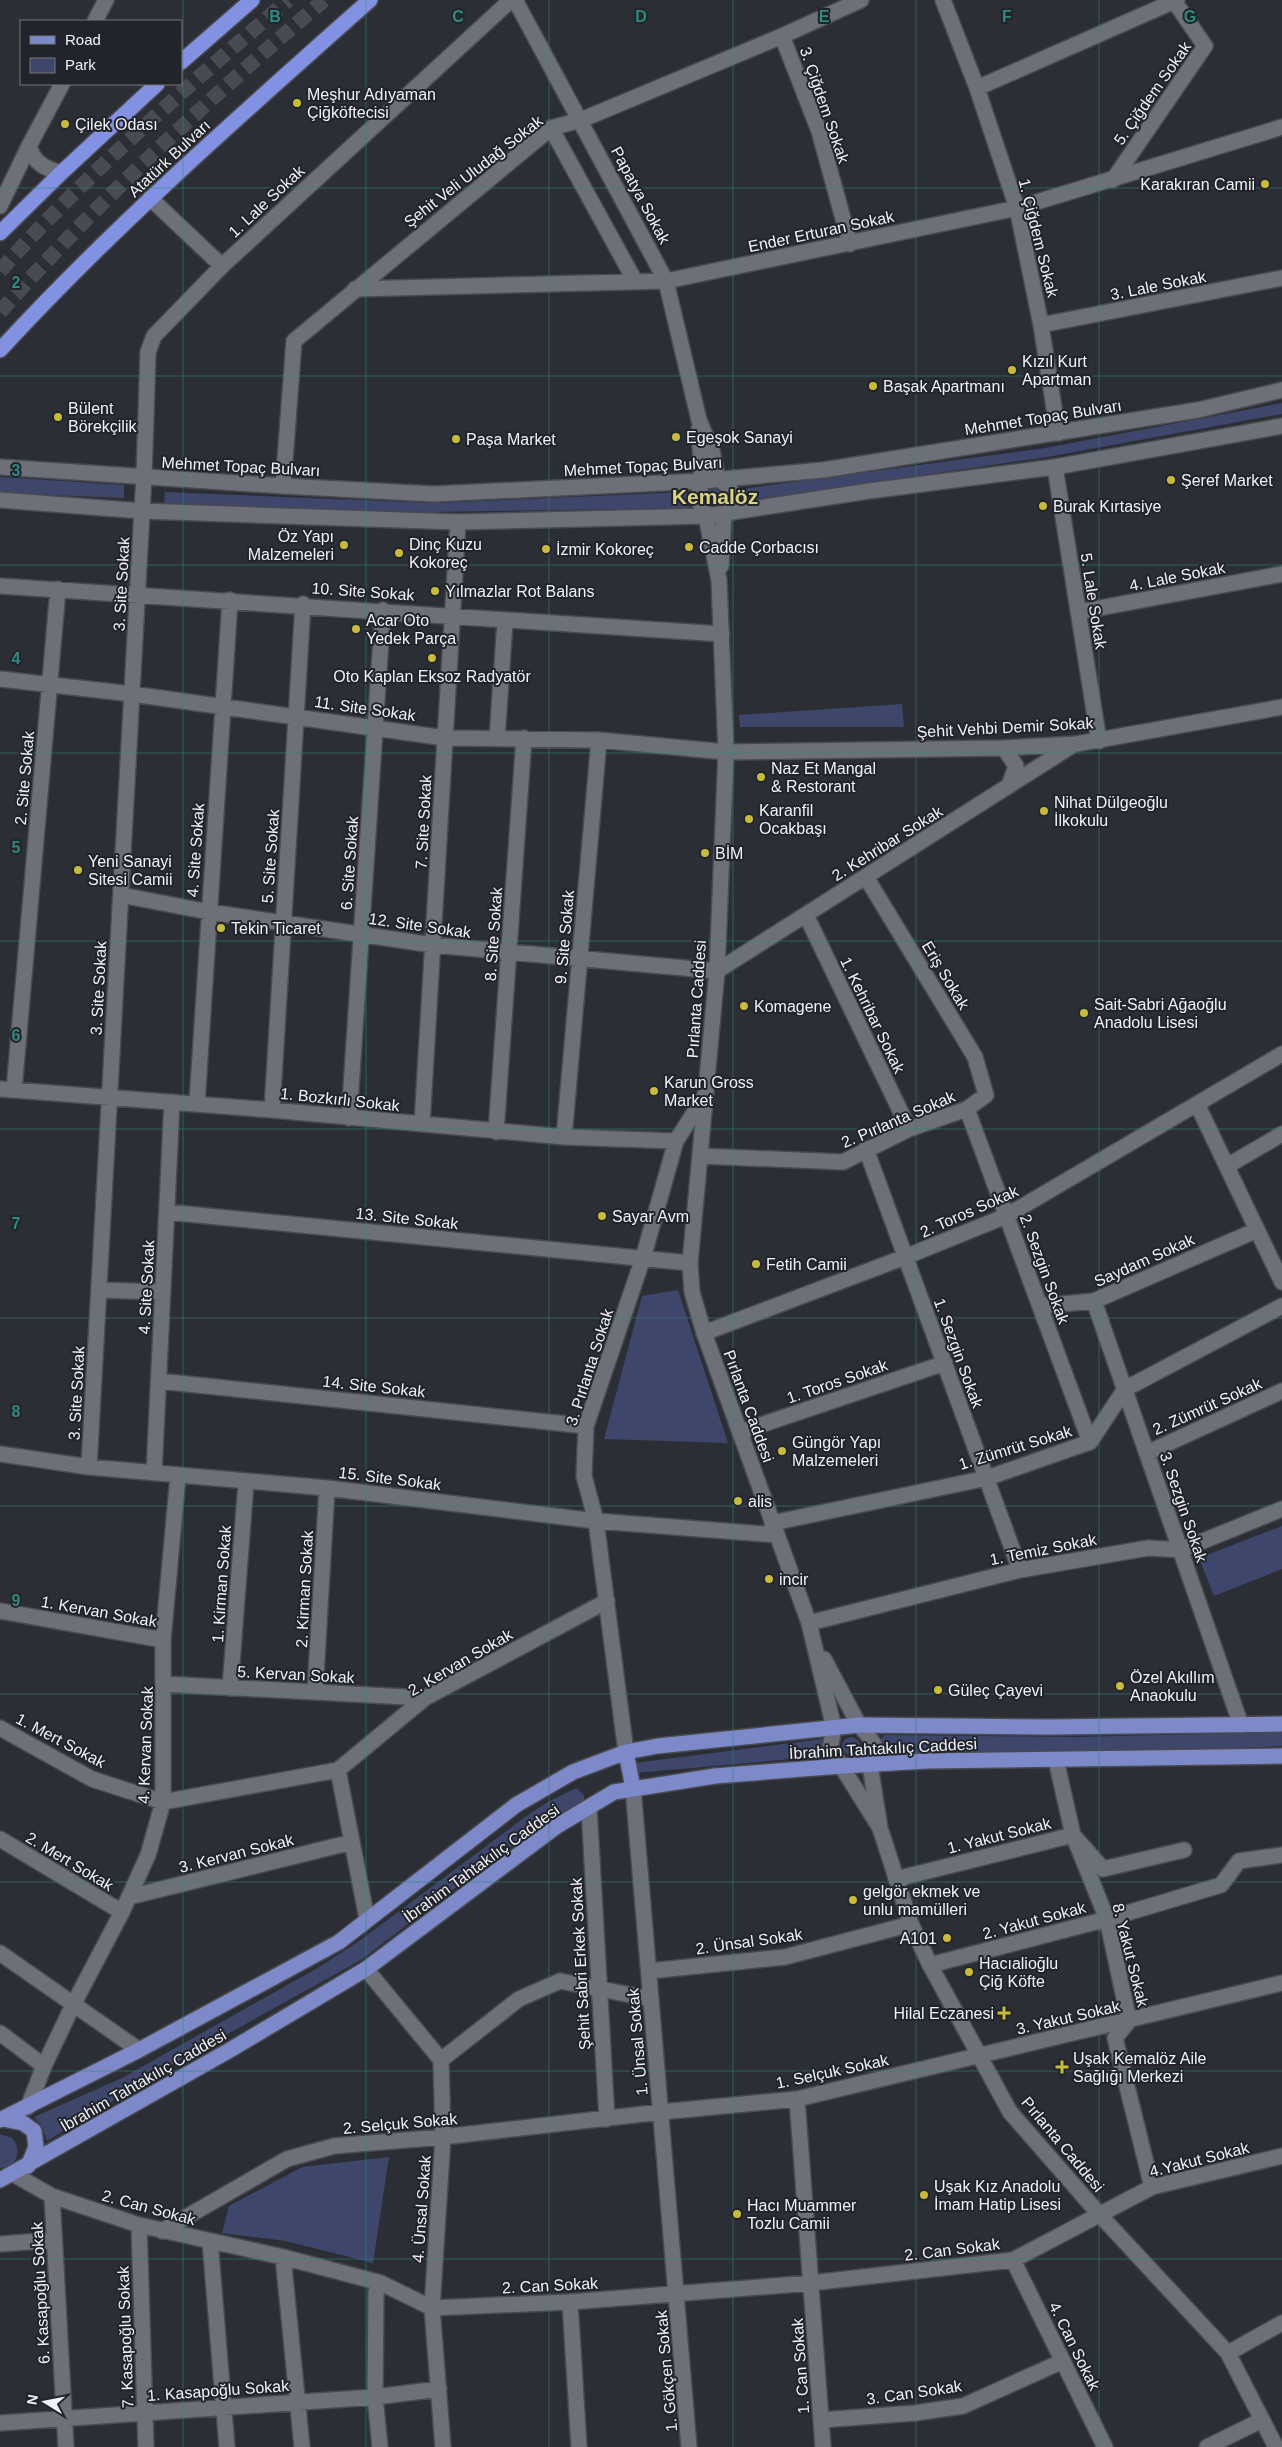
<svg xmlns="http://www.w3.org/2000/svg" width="1282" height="2447" font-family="Helvetica,sans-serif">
  <rect width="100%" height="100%" fill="#2c2e35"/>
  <path fill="#3e466b" d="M 1282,403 L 1282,414 L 1047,457 L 744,501 L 742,489 L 1045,448 Z
    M 0,477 L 124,485 L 124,498 L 0,493 Z
    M704 497a9 9 0 1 1 18 0a9 9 0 1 1-18 0Z
    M 165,492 L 435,503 L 687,492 L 689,508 L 429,512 L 164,504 Z
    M 902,704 L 904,727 L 740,727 L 739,715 Z
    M 678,1290 L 728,1443 L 604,1439 L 642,1296 Z
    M 1282,1526 L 1282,1569 L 1214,1596 L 1199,1558 Z
    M 1282,1732 L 1282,1746 L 1242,1748 L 885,1754 L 881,1744 L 883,1735 L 1078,1737 Z
    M842 1746a9 9 0 1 1 18 0a9 9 0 1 1-18 0Z
    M 823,1739 L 824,1756 L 635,1773 L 634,1763 Z
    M 576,1788 L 584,1795 L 584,1801 L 549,1820 L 489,1862 L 361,1960 L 168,2067 L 47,2141 L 42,2127 L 34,2117 L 122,2078 L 321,1966 L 362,1939 L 525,1817 L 546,1803 Z
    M 0,2134 L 12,2138 C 23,2150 17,2168 0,2168 Z
    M 389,2157 L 373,2263 L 286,2241 L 222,2233 L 229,2206 L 302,2167 Z"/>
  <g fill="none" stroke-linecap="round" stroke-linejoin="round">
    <path stroke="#494b52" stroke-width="15" stroke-dasharray="15 8" stroke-linecap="butt" d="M 0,271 C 88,172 188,86 288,0
      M 0,312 C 99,200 211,97 324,0"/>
    <g stroke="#494b51" stroke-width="18">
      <path id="minor" d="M 515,0 L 666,281 L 699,420 L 712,451 L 718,479
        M 943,0 L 977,88 L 1017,208 L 1041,325 L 1058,433
        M 95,21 L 106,0
        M 782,36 L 819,131 L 850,244
        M 977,88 L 1177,0
        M 551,128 L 635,281
        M 61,173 C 44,168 34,163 29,146 L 62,84
        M 1113,180 L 1205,46 L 1174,1
        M 150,198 L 222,266
        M 0,206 L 29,146
        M 355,289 L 666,281 L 1017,208 L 1282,127
        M 1041,325 L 1282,278
        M 699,429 L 702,481
        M 1055,467 L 1099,741
        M 144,477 L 148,352 L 154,336 L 222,266 L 511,0
        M 283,486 L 294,341 L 551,128 L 581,120 L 782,36 L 861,0
        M 0,586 C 241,601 481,620 722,634
        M 1078,612 L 1282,574
        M 0,679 L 132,694 L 445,738 L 599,740 L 726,752 L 1004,748 L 1076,744 L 1282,707
        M 497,739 L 505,621
        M 1004,748 L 1016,766 L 1009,786
        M 121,895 L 209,912 L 433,945 L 717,971 L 1073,745
        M 806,915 L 909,1129
        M 0,1089 L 272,1110 L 564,1137 L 676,1141
        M 14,1090 L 58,589
        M 197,1103 L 230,600
        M 1197,1104 L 1282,1282
        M 967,1109 L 1090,1442
        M 272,1110 L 303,604
        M 349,1118 L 383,610
        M 422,1124 L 458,522
        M 496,1132 L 524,738
        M 564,1137 L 599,740
        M 866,1149 L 1020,1570
        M 700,1156 L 843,1162 L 909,1129 L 967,1109 L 986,1095 L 975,1057 L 866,877
        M 1227,1166 L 1282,1134
        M 167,1212 L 690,1263
        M 99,1290 L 163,1292
        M 1094,1301 L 1241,1725
        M 1040,1306 L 1094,1301 L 1257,1230
        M 704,1333 L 905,1257 L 1006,1216 L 1282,1054
        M 159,1381 L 586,1426
        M 740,1432 L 945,1363
        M 1147,1453 L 1282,1391
        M 0,1454 L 89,1467 L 327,1488 L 596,1521 L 777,1535
        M 89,1467 L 142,511
        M 154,1473 L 172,1102
        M 772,1523 L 987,1478 L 1090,1442 L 1125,1389 L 1282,1306
        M 0,1611 L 163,1640
        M 809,1623 L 1020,1570 L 1148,1548 L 1181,1550 L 1282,1509
        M 164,1684 L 425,1698
        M 230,1688 L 246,1483
        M 315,1692 L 327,1488
        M 0,1728 L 92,1779 L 163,1802 L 338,1770 L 425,1698 L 607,1601
        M 626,1752 L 596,1521 L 584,1476 L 586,1426 L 643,1258 L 676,1141 L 706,1094
        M 1056,1760 L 1073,1835 L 1107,1919 L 1129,2021 L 1115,2038 L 1152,2187
        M 338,1770 L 367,1919
        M 633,1788 L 689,2447
        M 589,1808 L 607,2119
        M 0,1839 L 122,1912
        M 896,1879 L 1073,1835 L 1103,1869 L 1184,1850
        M 129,1897 L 352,1842
        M 0,1953 L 139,2050
        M 930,1965 L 1107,1919 L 1221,1885 L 1239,1861 L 1282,1855
        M 366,1969 L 441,2060 L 443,2137 L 432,2308 L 443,2447
        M 649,1971 L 785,1957 L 911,1924
        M 0,2033 L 44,2066
        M 441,2060 L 519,1999 L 560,1981 L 651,1999
        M 797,2099 L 823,2447
        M 28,2107 L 44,2066 L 73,2005 L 122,1912 L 148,1855 L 163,1802 L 163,1640 L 178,1476
        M 13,2174 L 52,2196 L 139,2225 L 283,2257 L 381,2283 L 432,2308 L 570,2302 L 811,2283 L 1013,2260 L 1152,2187 L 1282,2156
        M 52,2196 L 66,2447
        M 139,2225 L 146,2447
        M 162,2231 L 287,2159 L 334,2146 L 443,2137 L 661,2112 L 797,2099 L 1282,1983
        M 210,2241 L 227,2447
        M 0,2244 L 54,2240
        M 283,2257 L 302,2447
        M 1013,2260 L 1105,2447
        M 570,2302 L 579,2447
        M 1228,2353 L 1282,2323
        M 821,2420 L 915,2413 L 963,2406 L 1063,2361
        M 0,2423 L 375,2397 L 439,2389
        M 380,2447 L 375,2397 L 376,2292 L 381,2283
        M 1207,2447 L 1262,2420"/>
    </g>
    <g stroke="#494b51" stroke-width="18">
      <path id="tertiary" d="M 706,516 L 719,580 L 726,752 L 717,971 L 690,1263 L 692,1292 L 704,1333 L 809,1623 L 834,1728 L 830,1748 L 880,1828
        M 721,566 L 724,514
        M 824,1659 L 859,1725 L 867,1734 L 874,1744 L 870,1765 L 880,1828 L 911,1924 L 930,1965 L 1010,2112 L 1099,2214 L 1228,2353 L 1276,2447"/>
    </g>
    <g stroke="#494b51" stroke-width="18">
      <path id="secondary" d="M 0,467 L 283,486 L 434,494 L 702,481 L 823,470 L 1198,410 L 1282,390
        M 718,479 C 737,489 733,499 724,514
        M 702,481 C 696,505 696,494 706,516
        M 0,500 L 142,511 L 458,522 L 706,516 L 869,491 L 1055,467 L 1282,426
        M 142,511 L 144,477"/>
    </g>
    <g stroke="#494b51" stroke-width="18">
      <path id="primary" d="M 626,1752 L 633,1788
        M 3,2119 L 23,2123 L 34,2131 L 36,2147 L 28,2166
        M 0,2120 L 139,2050 L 339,1942 L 516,1805 L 573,1772 L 626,1752 L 658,1746 L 859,1725 L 1048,1727 L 1282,1724
        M 0,2180 L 230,2050 L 366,1969 L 557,1826 L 614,1792 L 715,1776 L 841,1766 L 927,1761 L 1282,1756"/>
    </g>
    <g stroke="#494b51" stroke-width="18">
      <path id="trunk" d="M 181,62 L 252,0
        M 0,233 L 61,173 L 157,84
        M 0,350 C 115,225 243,113 370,0"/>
    </g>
    <use href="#minor" stroke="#6e7079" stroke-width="15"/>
    <use href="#tertiary" stroke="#6e7079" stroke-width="15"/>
    <use href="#secondary" stroke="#6e7079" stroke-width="15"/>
    <use href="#primary" stroke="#7d89c8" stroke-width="15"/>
    <use href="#trunk" stroke="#8291e2" stroke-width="15"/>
  </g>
  <path fill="none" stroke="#318882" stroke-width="1" stroke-opacity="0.55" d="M 183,0 L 183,2447M 366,0 L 366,2447M 549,0 L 549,2447M 733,0 L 733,2447M 916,0 L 916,2447M 1099,0 L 1099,2447M 0,188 L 1282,188M 0,376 L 1282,376M 0,565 L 1282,565M 0,753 L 1282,753M 0,941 L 1282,941M 0,1129 L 1282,1129M 0,1318 L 1282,1318M 0,1506 L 1282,1506M 0,1694 L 1282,1694M 0,1882 L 1282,1882M 0,2071 L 1282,2071M 0,2259 L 1282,2259"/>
  <g fill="#c8bb3b" stroke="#22242b" stroke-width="2">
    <circle cx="297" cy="103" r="5"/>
    <circle cx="65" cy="124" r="5"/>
    <circle cx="1265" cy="184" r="5"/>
    <circle cx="1012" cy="370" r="5"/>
    <circle cx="873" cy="386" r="5"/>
    <circle cx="58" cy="417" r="5"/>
    <circle cx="676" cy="437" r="5"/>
    <circle cx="456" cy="439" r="5"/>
    <circle cx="1171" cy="480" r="5"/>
    <circle cx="1043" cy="506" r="5"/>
    <circle cx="344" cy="545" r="5"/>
    <circle cx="689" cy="547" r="5"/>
    <circle cx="546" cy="549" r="5"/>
    <circle cx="399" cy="553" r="5"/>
    <circle cx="435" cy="591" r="5"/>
    <circle cx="356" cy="629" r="5"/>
    <circle cx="432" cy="658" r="5"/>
    <circle cx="761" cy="777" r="5"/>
    <circle cx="1044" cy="811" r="5"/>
    <circle cx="749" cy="819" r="5"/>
    <circle cx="705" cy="853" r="5"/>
    <circle cx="78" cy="870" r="5"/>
    <circle cx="221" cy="928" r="5"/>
    <circle cx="744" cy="1006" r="5"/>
    <circle cx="1084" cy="1013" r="5"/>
    <circle cx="654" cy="1091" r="5"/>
    <circle cx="602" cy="1216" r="5"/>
    <circle cx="756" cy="1264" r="5"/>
    <circle cx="782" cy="1451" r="5"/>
    <circle cx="738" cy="1501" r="5"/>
    <circle cx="769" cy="1579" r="5"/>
    <circle cx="1120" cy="1686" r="5"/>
    <circle cx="938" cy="1690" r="5"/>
    <circle cx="853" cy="1900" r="5"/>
    <circle cx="947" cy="1938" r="5"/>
    <circle cx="969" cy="1972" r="5"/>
    <path d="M1001.5 2005.5h5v5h5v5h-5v5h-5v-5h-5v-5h5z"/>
    <path d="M1059.5 2059.5h5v5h5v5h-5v5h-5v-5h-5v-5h5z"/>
    <circle cx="924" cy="2195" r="5"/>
    <circle cx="737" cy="2214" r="5"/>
  </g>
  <g text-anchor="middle" stroke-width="4" stroke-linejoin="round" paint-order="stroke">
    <g font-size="16" fill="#f0f1f6" stroke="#22242b">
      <text transform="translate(1152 93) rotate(-55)" y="6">5. Çiğdem Sokak</text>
      <text transform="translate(825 105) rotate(71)" y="6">3. Çiğdem Sokak</text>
      <text transform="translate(169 158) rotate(-43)" y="6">Atatürk Bulvarı</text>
      <text transform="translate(473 171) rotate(-38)" y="6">Şehit Veli Uludağ Sokak</text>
      <text transform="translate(641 195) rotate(62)" y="6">Papatya Sokak</text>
      <text transform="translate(266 201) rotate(-43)" y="6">1. Lale Sokak</text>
      <text transform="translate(821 231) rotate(-12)" y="6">Ender Erturan Sokak</text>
      <text transform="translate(1039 238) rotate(76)" y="6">1. Çiğdem Sokak</text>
      <text transform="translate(1158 285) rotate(-11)" y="6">3. Lale Sokak</text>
      <text transform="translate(1043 417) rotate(-9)" y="6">Mehmet Topaç Bulvarı</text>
      <text transform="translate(241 466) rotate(3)" y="6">Mehmet Topaç Bulvarı</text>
      <text transform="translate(643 466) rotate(-3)" y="6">Mehmet Topaç Bulvarı</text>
      <text transform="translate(1177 576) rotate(-11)" y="6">4. Lale Sokak</text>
      <text transform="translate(121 584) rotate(-87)" y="6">3. Site Sokak</text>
      <text transform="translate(363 591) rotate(4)" y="6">10. Site Sokak</text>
      <text transform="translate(1094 601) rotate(81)" y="6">5. Lale Sokak</text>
      <text transform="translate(365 708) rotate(8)" y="6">11. Site Sokak</text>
      <text transform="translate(1005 727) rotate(-3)" y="6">Şehit Vehbi Demir Sokak</text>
      <text transform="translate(24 778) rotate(-85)" y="6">2. Site Sokak</text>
      <text transform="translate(423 822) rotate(-87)" y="6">7. Site Sokak</text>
      <text transform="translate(887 843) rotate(-32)" y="6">2. Kehribar Sokak</text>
      <text transform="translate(195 850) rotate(-86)" y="6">4. Site Sokak</text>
      <text transform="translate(270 856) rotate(-86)" y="6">5. Site Sokak</text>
      <text transform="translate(349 863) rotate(-86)" y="6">6. Site Sokak</text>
      <text transform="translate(420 925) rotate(8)" y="6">12. Site Sokak</text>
      <text transform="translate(493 934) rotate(-86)" y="6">8. Site Sokak</text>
      <text transform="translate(564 937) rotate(-85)" y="6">9. Site Sokak</text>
      <text transform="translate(946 975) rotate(59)" y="6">Eriş Sokak</text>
      <text transform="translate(98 988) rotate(-87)" y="6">3. Site Sokak</text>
      <text transform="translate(696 999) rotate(-86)" y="6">Pırlanta Caddesi</text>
      <text transform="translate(873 1015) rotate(64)" y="6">1. Kehribar Sokak</text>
      <text transform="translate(340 1099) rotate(6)" y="6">1. Bozkırlı Sokak</text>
      <text transform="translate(898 1119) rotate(-23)" y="6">2. Pırlanta Sokak</text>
      <text transform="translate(969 1211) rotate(-24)" y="6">2. Toros Sokak</text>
      <text transform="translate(407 1218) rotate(6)" y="6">13. Site Sokak</text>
      <text transform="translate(1144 1260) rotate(-24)" y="6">Saydam Sokak</text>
      <text transform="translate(1045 1269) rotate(70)" y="6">2. Sezgin Sokak</text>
      <text transform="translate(146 1287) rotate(-87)" y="6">4. Site Sokak</text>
      <text transform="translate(959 1353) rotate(70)" y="6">1. Sezgin Sokak</text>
      <text transform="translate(589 1367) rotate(-72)" y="6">3. Pırlanta Sokak</text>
      <text transform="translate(837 1381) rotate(-19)" y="6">1. Toros Sokak</text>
      <text transform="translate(374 1386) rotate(6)" y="6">14. Site Sokak</text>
      <text transform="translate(76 1393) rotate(-87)" y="6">3. Site Sokak</text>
      <text transform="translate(749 1406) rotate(70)" y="6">Pırlanta Caddesi</text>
      <text transform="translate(1207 1406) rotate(-24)" y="6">2. Zümrüt Sokak</text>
      <text transform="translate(1015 1447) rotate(-17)" y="6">1. Zümrüt Sokak</text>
      <text transform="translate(390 1478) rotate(7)" y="6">15. Site Sokak</text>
      <text transform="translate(1184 1507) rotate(71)" y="6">3. Sezgin Sokak</text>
      <text transform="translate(1043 1549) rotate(-11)" y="6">1. Temiz Sokak</text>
      <text transform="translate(221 1584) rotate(-86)" y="6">1. Kirman Sokak</text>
      <text transform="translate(304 1589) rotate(-87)" y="6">2. Kirman Sokak</text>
      <text transform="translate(99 1611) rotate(10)" y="6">1. Kervan Sokak</text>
      <text transform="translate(460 1662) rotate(-30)" y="6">2. Kervan Sokak</text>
      <text transform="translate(296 1674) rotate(3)" y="6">5. Kervan Sokak</text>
      <text transform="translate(61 1740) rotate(28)" y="6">1. Mert Sokak</text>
      <text transform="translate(145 1745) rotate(-88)" y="6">4. Kervan Sokak</text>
      <text transform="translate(883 1748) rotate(-3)" y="6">İbrahim Tahtakılıç Caddesi</text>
      <text transform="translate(999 1835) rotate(-14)" y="6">1. Yakut Sokak</text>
      <text transform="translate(236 1853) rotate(-14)" y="6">3. Kervan Sokak</text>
      <text transform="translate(70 1861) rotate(31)" y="6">2. Mert Sokak</text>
      <text transform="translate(481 1863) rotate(-36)" y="6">İbrahim Tahtakılıç Caddesi</text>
      <text transform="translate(1034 1920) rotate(-15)" y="6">2. Yakut Sokak</text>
      <text transform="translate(749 1941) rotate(-8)" y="6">2. Ünsal Sokak</text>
      <text transform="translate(1131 1955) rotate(76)" y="6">8. Yakut Sokak</text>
      <text transform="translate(580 1964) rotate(-93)" y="6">Şehit Sabri Erkek Sokak</text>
      <text transform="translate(1068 2017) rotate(-13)" y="6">3. Yakut Sokak</text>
      <text transform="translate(637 2042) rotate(-95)" y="6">1. Ünsal Sokak</text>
      <text transform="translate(832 2071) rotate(-12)" y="6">1. Selçuk Sokak</text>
      <text transform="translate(143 2080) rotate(-30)" y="6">İbrahim Tahtakılıç Caddesi</text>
      <text transform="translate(400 2123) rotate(-5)" y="6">2. Selçuk Sokak</text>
      <text transform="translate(1063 2144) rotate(50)" y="6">Pırlanta Caddesi</text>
      <text transform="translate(1199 2159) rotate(-14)" y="6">4.Yakut Sokak</text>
      <text transform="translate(149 2207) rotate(15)" y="6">2. Can Sokak</text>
      <text transform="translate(421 2209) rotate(-86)" y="6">4. Ünsal Sokak</text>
      <text transform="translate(952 2249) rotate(-7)" y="6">2. Can Sokak</text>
      <text transform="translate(550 2285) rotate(-3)" y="6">2. Can Sokak</text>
      <text transform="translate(40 2293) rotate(-93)" y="6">6. Kasapoğlu Sokak</text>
      <text transform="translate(125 2337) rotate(-92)" y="6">7. Kasapoğlu Sokak</text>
      <text transform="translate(1075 2346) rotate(64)" y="6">4. Can Sokak</text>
      <text transform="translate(800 2366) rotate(-94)" y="6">1. Can Sokak</text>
      <text transform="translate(666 2371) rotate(-95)" y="6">1. Gökçen Sokak</text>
      <text transform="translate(218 2390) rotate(-4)" y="6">1. Kasapoğlu Sokak</text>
      <text transform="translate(914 2392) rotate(-8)" y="6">3. Can Sokak</text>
    </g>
    <g font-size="16" fill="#f0f1f6" stroke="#22242b" text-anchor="start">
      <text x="307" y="100">Meşhur Adıyaman<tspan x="307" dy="18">Çiğköftecisi</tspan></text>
      <text x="75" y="130">Çilek Odası</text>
      <text x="1255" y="190" text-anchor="end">Karakıran Camii</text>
      <text x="1022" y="367">Kızıl Kurt<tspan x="1022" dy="18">Apartman</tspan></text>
      <text x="883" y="392">Başak Apartmanı</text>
      <text x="68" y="414">Bülent<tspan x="68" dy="18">Börekçilik</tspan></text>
      <text x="686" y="443">Egeşok Sanayi</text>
      <text x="466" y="445">Paşa Market</text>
      <text x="1181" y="486">Şeref Market</text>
      <text x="1053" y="512">Burak Kırtasiye</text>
      <text x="334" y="542" text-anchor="end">Öz Yapı<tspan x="334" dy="18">Malzemeleri</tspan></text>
      <text x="409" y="550">Dinç Kuzu<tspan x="409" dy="18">Kokoreç</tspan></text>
      <text x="699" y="553">Cadde Çorbacısı</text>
      <text x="556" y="555">İzmir Kokoreç</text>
      <text x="445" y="597">Yılmazlar Rot Balans</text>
      <text x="366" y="626">Acar Oto<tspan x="366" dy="18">Yedek Parça</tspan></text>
      <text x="432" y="682" text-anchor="middle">Oto Kaplan Eksoz Radyatör</text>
      <text x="771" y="774">Naz Et Mangal<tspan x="771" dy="18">&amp; Restorant</tspan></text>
      <text x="1054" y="808">Nihat Dülgeoğlu<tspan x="1054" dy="18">İlkokulu</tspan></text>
      <text x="759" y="816">Karanfil<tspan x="759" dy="18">Ocakbaşı</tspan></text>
      <text x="715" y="859">BİM</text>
      <text x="88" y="867">Yeni Sanayi<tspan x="88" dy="18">Sitesi Camii</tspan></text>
      <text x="231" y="934">Tekin Ticaret</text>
      <text x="1094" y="1010">Sait-Sabri Ağaoğlu<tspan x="1094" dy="18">Anadolu Lisesi</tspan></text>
      <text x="754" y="1012">Komagene</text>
      <text x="664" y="1088">Karun Gross<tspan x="664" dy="18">Market</tspan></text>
      <text x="612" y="1222">Sayar Avm</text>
      <text x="766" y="1270">Fetih Camii</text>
      <text x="792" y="1448">Güngör Yapı<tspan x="792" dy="18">Malzemeleri</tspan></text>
      <text x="748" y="1507">alis</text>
      <text x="779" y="1585">incir</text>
      <text x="1130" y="1683">Özel Akıllım<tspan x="1130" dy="18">Anaokulu</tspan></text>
      <text x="948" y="1696">Güleç Çayevi</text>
      <text x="863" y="1897">gelgör ekmek ve<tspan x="863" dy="18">unlu mamülleri</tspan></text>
      <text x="937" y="1944" text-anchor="end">A101</text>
      <text x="979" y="1969">Hacıalioğlu<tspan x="979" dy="18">Çiğ Köfte</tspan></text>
      <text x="994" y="2019" text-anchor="end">Hilal Eczanesi</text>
      <text x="1073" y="2064">Uşak Kemalöz Aile<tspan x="1073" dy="18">Sağlığı Merkezi</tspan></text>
      <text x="934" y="2192">Uşak Kız Anadolu<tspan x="934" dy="18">İmam Hatip Lisesi</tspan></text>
      <text x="747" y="2211">Hacı Muammer<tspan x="747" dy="18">Tozlu Camii</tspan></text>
    </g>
    <g font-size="21" font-weight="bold" fill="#dad384" stroke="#22242b">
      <text x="715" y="504">Kemalöz</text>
    </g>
  </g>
  <g font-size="16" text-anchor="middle" font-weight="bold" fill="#318882" stroke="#22242b" stroke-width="4" stroke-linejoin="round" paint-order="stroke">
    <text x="275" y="22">B</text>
    <text x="458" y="22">C</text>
    <text x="641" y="22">D</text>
    <text x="824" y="22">E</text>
    <text x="1007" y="22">F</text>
    <text x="1190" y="22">G</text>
    <text x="16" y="288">2</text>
    <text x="16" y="476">3</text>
    <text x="16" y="664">4</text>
    <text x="16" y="853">5</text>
    <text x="16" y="1041">6</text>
    <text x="16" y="1229">7</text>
    <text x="16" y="1417">8</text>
    <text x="16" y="1606">9</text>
  </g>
  <rect x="20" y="20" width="162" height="65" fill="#22242b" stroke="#74767c"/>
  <rect x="30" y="36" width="25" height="8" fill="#7d89c8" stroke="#74767c"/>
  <text x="65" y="45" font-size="15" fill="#f0f1f6">Road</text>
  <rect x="30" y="58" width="25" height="15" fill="#3e466b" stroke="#74767c"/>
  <text x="65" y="70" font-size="15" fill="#f0f1f6">Park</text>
  <g transform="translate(45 2402) rotate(280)" stroke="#22242b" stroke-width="4" paint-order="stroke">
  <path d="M0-4L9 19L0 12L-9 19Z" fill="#f0f1f6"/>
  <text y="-8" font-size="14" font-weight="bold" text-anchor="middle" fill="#f0f1f6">N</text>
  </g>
</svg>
